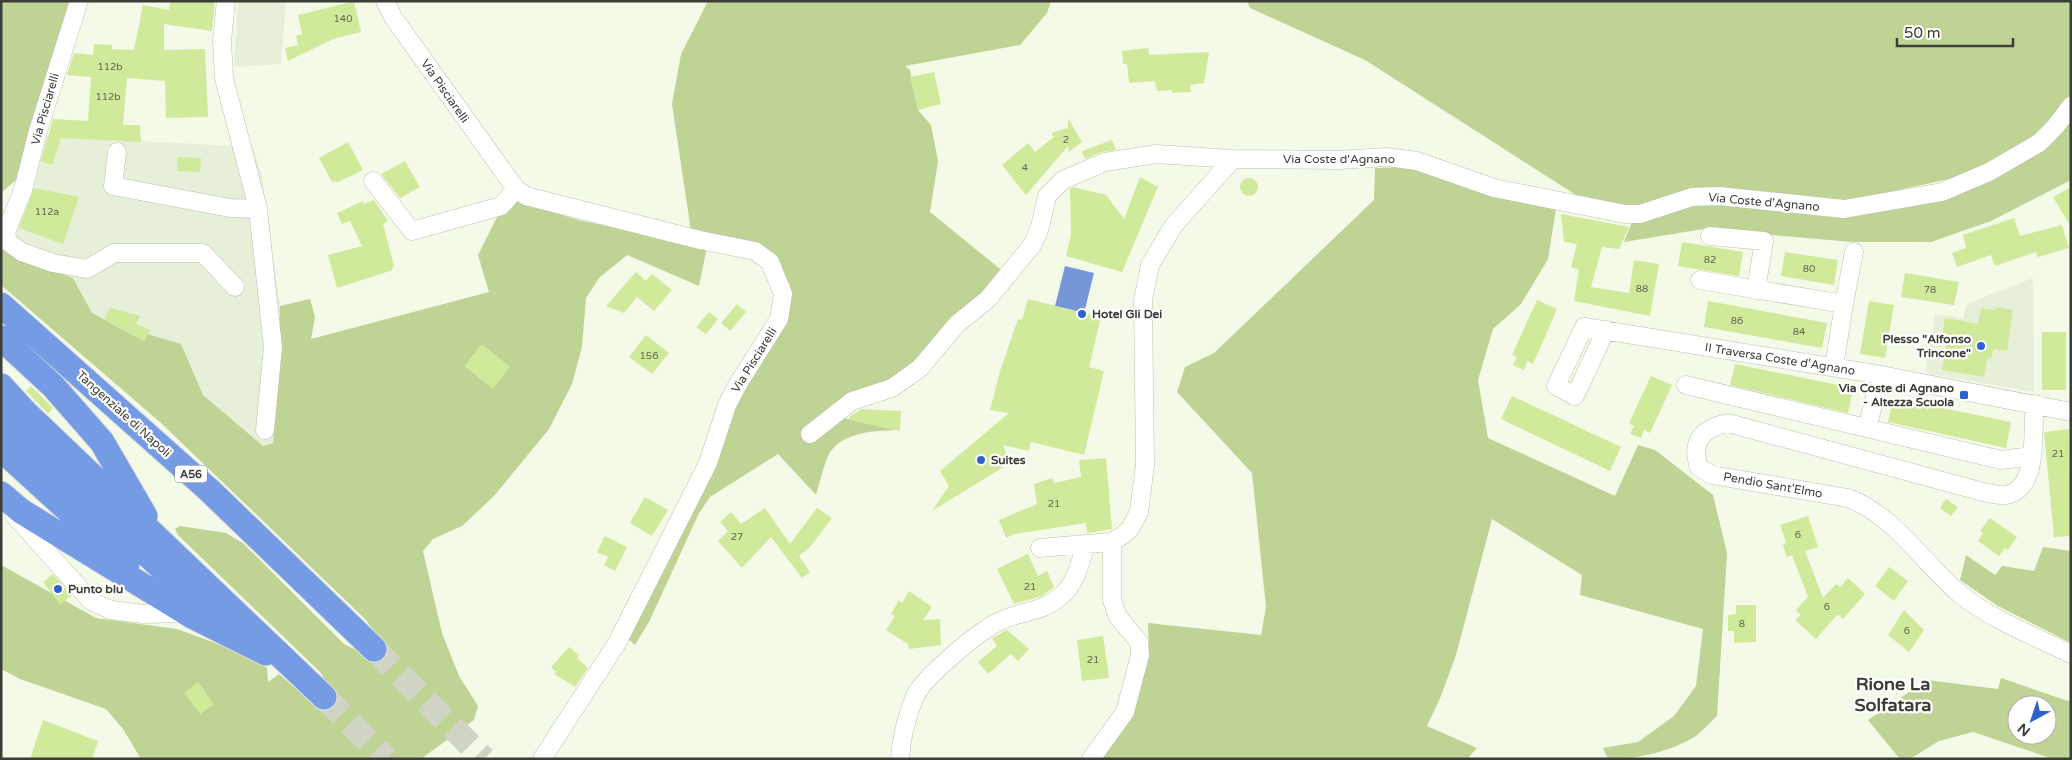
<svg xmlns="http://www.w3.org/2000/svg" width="2072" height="760" font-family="'Varela Round',sans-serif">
  <rect width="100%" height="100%" fill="#f4fae8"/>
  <path fill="#e6efd7" d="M 238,1 L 286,1 L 281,64 L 234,67 Z
    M 31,135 L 233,146 L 252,144 L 262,176 L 280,306 L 278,379 L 273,443 L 263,446 L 203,395 L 181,345 L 144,341 L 92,313 L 73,278 L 16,258 L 1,229 Z
    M 2033,278 L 2034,392 L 1925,373 L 1935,314 L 1963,318 L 1967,304 Z"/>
  <path fill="#bfd394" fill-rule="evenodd" d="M 1,1 L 75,1 L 17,179 L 1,193 Z
    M 708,1 L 1051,1 L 1047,13 L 1020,45 L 905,66 L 910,70 L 918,110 L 931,125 L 938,161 L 930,212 L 1005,273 L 952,318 L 921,360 L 832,415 L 896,430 C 873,431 842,432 829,454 C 823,466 820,483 816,495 L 778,454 L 710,497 L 699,513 L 650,620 L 635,645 L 627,638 L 734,402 L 788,305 L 790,285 L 777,261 L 691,231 L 672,104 L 681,54 Z
    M 1247,1 L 2071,1 L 2071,94 L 2046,126 L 2026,141 L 1963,176 L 1838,203 L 1772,192 L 1692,191 L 1640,209 L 1576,195 L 1365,60 L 1250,8 Z
    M 2071,119 L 2071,180 L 1991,221 L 1931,242 L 1852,242 L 1703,229 L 1624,242 L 1632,222 L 1696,204 L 1844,214 L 1951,195 L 2050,146 Z
    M 1408,167 L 1556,209 L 1548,259 L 1521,304 L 1493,329 L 1478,380 L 1488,438 L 1615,496 L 1638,445 L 1655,450 L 1713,495 L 1727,553 L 1717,716 C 1709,723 1702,732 1694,737 C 1670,752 1636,759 1608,759 L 1603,748 L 1638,742 L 1674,716 L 1696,686 L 1703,629 L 1580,595 L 1582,575 L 1492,519 L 1456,655 L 1441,696 L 1427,726 L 1477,748 L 1467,759 L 1099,759 L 1132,709 L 1149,650 L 1148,623 L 1261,635 L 1266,607 L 1252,473 L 1177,392 L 1185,367 L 1214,353 L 1374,200 L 1375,168 Z
    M 517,201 L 578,220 L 707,247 L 699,286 L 627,255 L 599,278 L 586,298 L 582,347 L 572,384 L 549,429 L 494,496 L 462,526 L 433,539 L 423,551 L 442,633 L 459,676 L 478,706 L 474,720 L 421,759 L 141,759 L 123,729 L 106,709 L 20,679 L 1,669 L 1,565 L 96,618 L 177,629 L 240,652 L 267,668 L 268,682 L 279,674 L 309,700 L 319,702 L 330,691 L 321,673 L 178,535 L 175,529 L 180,526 L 226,533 L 243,543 L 344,644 L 354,649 L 369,650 L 377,636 L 366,620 L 161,423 L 1,285 L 1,244 L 16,258 L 73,278 L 92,313 L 144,341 L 147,334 L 181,344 L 203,395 L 263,446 L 273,443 L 278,379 L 280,306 L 310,299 L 315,317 L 311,339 L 489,292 L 478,255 L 500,211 Z
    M 2043,547 L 2071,551 L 2071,643 L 1998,606 L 1960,580 L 1966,555 L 1995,575 L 2002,566 L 2034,571 Z
    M 2001,678 L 2071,702 L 2071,759 L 2053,759 L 1973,732 L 1939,741 L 1910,759 L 1900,759 L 1868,720 L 1927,680 L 1998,689 ZM 2017,705 L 2047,705 L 2047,735 L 2017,735 Z"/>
  <path fill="#7597d9" d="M 1065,266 L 1094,273 L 1084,313 L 1055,306 Z"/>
  <path fill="#d1e99a" d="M 170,1 L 215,1 L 212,31 L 164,24 L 164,50 L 205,49 L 208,117 L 166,118 L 165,81 L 127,78 L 123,125 L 140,125 L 141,142 L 61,138 L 52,165 L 41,161 L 53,119 L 88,121 L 91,77 L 67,75 L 74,53 L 93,55 L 94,44 L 112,45 L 112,49 L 134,50 L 143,5 L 169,10 Z
    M 354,1 L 361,32 L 333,39 L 288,61 L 285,48 L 298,45 L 296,36 L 302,34 L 298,15 Z
    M 1148,48 L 1149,55 L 1209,52 L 1204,83 L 1190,85 L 1191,92 L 1172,93 L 1172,90 L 1157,91 L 1155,81 L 1129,83 L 1127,64 L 1123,64 L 1122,51 Z
    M 934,72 L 941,104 L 918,110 L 910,77 Z
    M 1068,118 L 1082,142 L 1069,152 L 1068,146 L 1026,195 L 1002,165 L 1028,143 L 1035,152 L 1054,137 L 1051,133 L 1068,128 Z
    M 1112,140 L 1116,150 L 1101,152 L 1085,159 L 1082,151 Z
    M 348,142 L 363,170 L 336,183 L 335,181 L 332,182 L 319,158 Z
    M 178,157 L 201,158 L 200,172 L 177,171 Z
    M 405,161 L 420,187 L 400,198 L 381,174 Z
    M 1140,177 L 1158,187 L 1122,272 L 1066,256 L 1071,234 L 1070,189 L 1073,187 L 1106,195 L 1124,219 Z
    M1240 187a9 9 0 1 1 18 0a9 9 0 1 1-18 0Z
    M 2071,187 L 2071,227 L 2053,197 Z
    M 34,188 L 79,197 L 63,244 L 19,228 Z
    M 374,200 L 388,221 L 383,224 L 394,266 L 392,267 L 393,270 L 337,288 L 328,255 L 362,246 L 350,221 L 342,224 L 337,213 L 363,201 L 364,204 Z
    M 1561,214 L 1629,227 L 1619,249 L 1602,247 L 1591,287 L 1629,293 L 1634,260 L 1659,264 L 1650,316 L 1574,301 L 1579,270 L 1571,267 L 1577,244 L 1564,242 Z
    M 2014,218 L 2020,236 L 2062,225 L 2069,248 L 2038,257 L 2036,252 L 1995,266 L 1991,255 L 1957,267 L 1952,253 L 1966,248 L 1963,235 Z
    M 1682,242 L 1743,252 L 1739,276 L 1678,266 Z
    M 1785,252 L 1838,260 L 1834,285 L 1781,276 Z
    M 636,272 L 646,281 L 652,274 L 672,290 L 654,311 L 637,297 L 624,313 L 606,306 Z
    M 1905,273 L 1959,282 L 1954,305 L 1901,297 Z
    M 1028,299 L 1101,317 L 1089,367 L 1104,371 L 1084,455 L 1031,442 L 1029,451 L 1003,445 L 1010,463 L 932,511 L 949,486 L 940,471 L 1009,413 L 990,410 L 1000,371 L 1018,319 L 1022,320 Z
    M 1537,300 L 1557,309 L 1533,364 L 1527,361 L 1524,370 L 1513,365 L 1517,357 L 1512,355 Z
    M 1708,301 L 1827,323 L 1822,348 L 1704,327 Z
    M 1869,301 L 1894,305 L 1885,358 L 1860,354 Z
    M 737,304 L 746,312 L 730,331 L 721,323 Z
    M 1996,307 L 2013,310 L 2007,351 L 1993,349 L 1992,357 L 1987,360 L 1984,377 L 1942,370 L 1947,342 L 1941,341 L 1945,318 L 1978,324 L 1981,308 L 1995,310 Z
    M 110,308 L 140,316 L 136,324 L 150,330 L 144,341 L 104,319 Z
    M 709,312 L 718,319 L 706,334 L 696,327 Z
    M 2042,332 L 2066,332 L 2066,390 L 2042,390 Z
    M 646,335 L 669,353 L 652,374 L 629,357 Z
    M 482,344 L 510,367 L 493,389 L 464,366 Z
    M 1735,364 L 1853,388 L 1848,413 L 1730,385 Z
    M 1651,376 L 1672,385 L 1650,433 L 1644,430 L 1641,438 L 1630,434 L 1634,426 L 1629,423 Z
    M 31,386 L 53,408 L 48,414 L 26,391 Z
    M 1512,396 L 1621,447 L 1610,471 L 1501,419 Z
    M 1893,398 L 2011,422 L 2006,448 L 1888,422 Z
    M 862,409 L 901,411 L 900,431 L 849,420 L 850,416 Z
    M 2069,429 L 2071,536 L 2054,537 L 2044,432 Z
    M 1106,458 L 1112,529 L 1087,533 L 1086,523 L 1014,534 L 1006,538 L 999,520 L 1037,504 L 1034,484 L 1052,478 L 1054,483 L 1081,477 L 1079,460 Z
    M 645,497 L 668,510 L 652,536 L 630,523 Z
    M 1946,499 L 1958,507 L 1951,516 L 1940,508 Z
    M 765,508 L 790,544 L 817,508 L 832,518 L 810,547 L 799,556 L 810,572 L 802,578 L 771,537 L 742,568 L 718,541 L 728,531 L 720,522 L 731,512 L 741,524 Z
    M 1808,516 L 1818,547 L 1805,551 L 1823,598 L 1836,584 L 1840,587 L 1848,578 L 1865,594 L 1843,619 L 1838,614 L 1816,639 L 1795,620 L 1801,615 L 1796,610 L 1808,597 L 1792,555 L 1787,557 L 1783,545 L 1786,542 L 1780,525 Z
    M 1990,518 L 2017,537 L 2008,550 L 2005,548 L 1999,556 L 1978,541 L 1983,533 L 1980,531 Z
    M 605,536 L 627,547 L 615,571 L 604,565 L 608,557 L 597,552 Z
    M 1028,554 L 1038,576 L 1047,571 L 1054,587 L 1042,596 L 1014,604 L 997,569 Z
    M 1889,567 L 1908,581 L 1894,601 L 1875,586 Z
    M 53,574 L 72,595 L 60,605 L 43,582 Z
    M 909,591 L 932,607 L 923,620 L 940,619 L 941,645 L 909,649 L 908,644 L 886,630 L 895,616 L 891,614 L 899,600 L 902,603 Z
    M 1736,605 L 1756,605 L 1756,642 L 1734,643 L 1734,631 L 1728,631 L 1728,615 L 1736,614 Z
    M 1904,610 L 1924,630 L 1909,652 L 1888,635 Z
    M 1007,630 L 1029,649 L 1018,661 L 1011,654 L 988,674 L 978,662 L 997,646 L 992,638 Z
    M 1103,636 L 1109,678 L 1082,681 L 1077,640 Z
    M 569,647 L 579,655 L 577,658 L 588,668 L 575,687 L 554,674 L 556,672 L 551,667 Z
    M 198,682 L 214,704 L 200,714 L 184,693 Z
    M 43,720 L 98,741 L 92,759 L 30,759 Z"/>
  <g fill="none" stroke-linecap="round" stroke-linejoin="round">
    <path stroke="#cfd4c4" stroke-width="25" stroke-dasharray="25 12" stroke-linecap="butt" d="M 374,649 L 484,759
      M 324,697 L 386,759"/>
    <g stroke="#bbc1b0" stroke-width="19">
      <path id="minor" d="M 79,1 L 38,131 L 23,190 L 6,232 L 8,242 L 22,252 L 53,263 L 87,269 L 114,253 L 203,253 L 235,287
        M 226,1 L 222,41 L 224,78 L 258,209 L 273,347 L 265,430
        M 385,1 L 393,17 L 516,189 L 526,196 L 700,240 L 755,251 L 770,262 L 783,294 L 779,319 L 738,384 L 727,405 L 708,463 L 617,643 L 542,759
        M 117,152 L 113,186 L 230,208 L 258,209
        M 373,181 L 412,231 L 501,206 L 516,189
        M 1710,236 L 1764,241 L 1756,290
        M 1700,280 L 1844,304 L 1834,367
        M 1844,304 L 1854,252
        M 1606,330 L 1575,396 L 1556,386 L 1584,327 L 1881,375 L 2071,412
        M 1686,385 L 2001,460 L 2032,456
        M 2035,404 C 2031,430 2041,488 2006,495 C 2001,496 1993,494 1987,493 L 1728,423 C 1703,428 1690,441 1699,467 L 1712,475 L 1848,498 C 1894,515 1923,563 1960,594 C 1992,620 2034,636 2071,654
        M 1867,428 L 1881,375
        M 810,434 L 852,401 L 892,388 L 920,368 L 957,324 L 988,299 L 1033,244 L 1040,227 L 1047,196 L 1063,180 L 1105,162 L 1156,154 L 1233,159 L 1339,160 L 1387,157 L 1417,161 L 1494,188 L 1625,214 L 1640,214 L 1692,197 L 1719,196 L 1844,209 L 1942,192 L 1989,172 L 2039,143 L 2055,127 L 2071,106
        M 14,515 L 91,601 L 111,610 L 144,614 L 187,613
        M 1040,548 L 1086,544
        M 900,759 C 901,738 907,716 915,696 C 924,677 980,630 1000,621 C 1022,610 1041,614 1062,595 C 1077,582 1080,562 1086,544 L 1112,542 L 1123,535 L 1130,529 L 1139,512 L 1145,465 L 1143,300 L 1150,265 L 1174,225 L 1233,159
        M 1091,759 L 1125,712 L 1140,655 L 1139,642 L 1118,617 L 1112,600 L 1112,542"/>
    </g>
    <g stroke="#e0e0df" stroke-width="27">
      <path id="highway" d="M 1,305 L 209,490 L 374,649
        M 1,338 L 53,386 L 102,442 L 145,516
        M 1,386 L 25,412 L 324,697
        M 1,418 L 213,616
        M 1,449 L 127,564
        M 1,494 L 21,511 L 192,616 L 266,653"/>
    </g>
    <use href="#minor" stroke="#fff" stroke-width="18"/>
    <use href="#highway" stroke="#759be5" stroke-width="25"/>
  </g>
  <g fill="#2f62d0" stroke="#fff" stroke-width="2">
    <circle cx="1082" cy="314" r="5"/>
    <circle cx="1981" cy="346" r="5"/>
    <rect x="1959" y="390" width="10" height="10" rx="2.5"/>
    <circle cx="981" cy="460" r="5"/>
    <circle cx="58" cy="589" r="5"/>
  </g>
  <g text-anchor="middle" stroke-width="4.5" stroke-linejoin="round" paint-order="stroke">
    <g font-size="10" fill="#60684f">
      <text x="343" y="22">140</text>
      <text x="110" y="70">112b</text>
      <text x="108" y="100">112b</text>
      <text x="1066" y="143">2</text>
      <text x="1025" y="171">4</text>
      <text x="47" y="215">112a</text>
      <text x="1710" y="263">82</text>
      <text x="1809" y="272">80</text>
      <text x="1642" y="292">88</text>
      <text x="1930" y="293">78</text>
      <text x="1737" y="324">86</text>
      <text x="1799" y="335">84</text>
      <text x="649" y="359">156</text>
      <text x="2058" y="457">21</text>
      <text x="1054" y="507">21</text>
      <text x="1798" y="538">6</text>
      <text x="737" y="540">27</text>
      <text x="1030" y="590">21</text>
      <text x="1827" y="610">6</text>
      <text x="1742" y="627">8</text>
      <text x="1907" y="634">6</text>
      <text x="1093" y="663">21</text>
    </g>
    <rect fill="#fff" stroke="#767772" stroke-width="1" x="175" y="465.5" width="32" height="17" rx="4"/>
    <g font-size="11" font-weight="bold" fill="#3b3d36">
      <text x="191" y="478">A56</text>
    </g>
    <g font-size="12" fill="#3b3d36" stroke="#fff">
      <text transform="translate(445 91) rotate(55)" y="4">Via Pisciarelli</text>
      <text transform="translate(45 109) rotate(-74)" y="4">Via Pisciarelli</text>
      <text x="1339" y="163">Via Coste d'Agnano</text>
      <text transform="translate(1764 202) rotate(5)" y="4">Via Coste d'Agnano</text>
      <text transform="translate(1780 359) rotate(9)" y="4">II Traversa Coste d'Agnano</text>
      <text transform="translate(754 360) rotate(-58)" y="4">Via Pisciarelli</text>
      <text transform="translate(124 414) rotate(42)" y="4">Tangenziale di Napoli</text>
      <text transform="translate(1773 485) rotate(10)" y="4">Pendio Sant'Elmo</text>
    </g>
    <g font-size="12" font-weight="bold" fill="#3b3d36" stroke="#fff" text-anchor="start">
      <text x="1092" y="318">Hotel Gli Dei</text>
      <text x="1971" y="343" text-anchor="end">Plesso "Alfonso<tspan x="1971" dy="14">Trincone"</tspan></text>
      <text x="1954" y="392" text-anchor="end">Via Coste di Agnano<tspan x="1954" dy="14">- Altezza Scuola</tspan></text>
      <text x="991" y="464">Suites</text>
      <text x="68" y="593">Punto blu</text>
    </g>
    <g font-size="18" font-weight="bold" fill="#3b3d36" stroke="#fff">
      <text x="1893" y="690">Rione La<tspan x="1893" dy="21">Solfatara</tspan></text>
    </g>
  </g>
  <rect width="2072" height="760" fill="none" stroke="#3b3d36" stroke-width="5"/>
  <g transform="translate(2032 720) rotate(220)"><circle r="24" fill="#ffffff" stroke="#b1b1af"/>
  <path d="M0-4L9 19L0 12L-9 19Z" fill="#2f62d0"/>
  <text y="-8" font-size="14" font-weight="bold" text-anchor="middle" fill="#3b3d36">N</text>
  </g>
  <path d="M1897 38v8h116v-8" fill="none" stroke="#3b3d36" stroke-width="2.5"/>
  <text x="1904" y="38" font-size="15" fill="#3b3d36" stroke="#ffffff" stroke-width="4" paint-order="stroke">50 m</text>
</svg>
